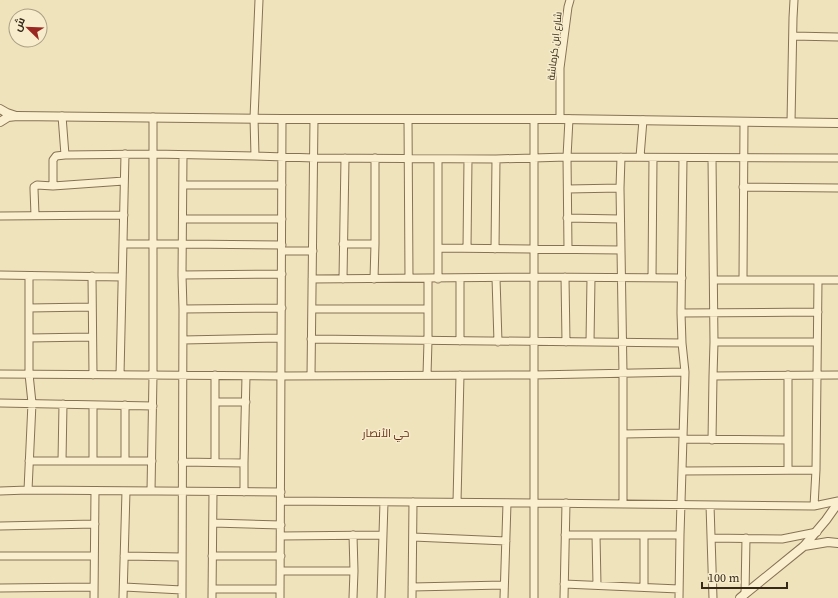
<svg xmlns="http://www.w3.org/2000/svg" width="838" height="598" font-family="'Source Serif 4',Cairo,serif">
  <rect width="100%" height="100%" fill="#efe3bc"/>
  <g fill="none" stroke-linecap="round" stroke-linejoin="round">
    <g stroke="#877255" stroke-width="9">
      <path id="minor" d="M 793,36 L 838,37
        M 62,116 L 65,155
        M 408,119 L 409,278
        M 560,119 L 560,68 L 568,7 L 570,0
        M 791,122 L 793,18 L 794,0
        M 255,156 L 254,118 L 259,0
        M 621,157 L 620,188 L 623,373 L 623,504
        M 640,157 L 643,120
        M 712,158 L 714,342 L 713,376 L 712,440
        M 438,159 L 438,279
        M 183,185 L 282,185
        M 53,186 L 53,160 L 56,156 L 65,155 L 153,154 L 255,156 L 314,158 L 496,159 L 567,157 L 838,158
        M 743,187 L 838,188
        M 568,189 L 620,188
        M 35,215 L 34,189 L 34,187 L 37,185 L 53,186 L 124,181
        M 0,216 L 124,215
        M 567,218 L 620,219
        M 183,219 L 282,219
        M 123,244 L 183,244 L 282,245
        M 343,244 L 375,244
        M 438,248 L 621,250
        M 467,248 L 468,159
        M 495,249 L 496,159
        M 568,249 L 567,157 L 569,119
        M 282,251 L 313,251
        M 0,275 L 122,277
        M 182,275 L 282,274
        M 92,276 L 93,375
        M 565,277 L 566,342
        M 496,278 L 498,342
        M 652,278 L 653,158
        M 312,279 L 534,277 L 682,278
        M 343,279 L 345,158
        M 374,279 L 375,244 L 375,158
        M 743,279 L 744,122
        M 714,280 L 838,280
        M 29,308 L 92,307
        M 183,309 L 282,308
        M 312,309 L 428,309
        M 681,313 L 818,312
        M 29,338 L 92,337
        M 311,339 L 682,343
        M 183,340 L 281,338
        M 460,341 L 460,278
        M 590,342 L 591,278
        M 714,342 L 817,342
        M 0,374 L 281,376 L 534,375 L 685,372
        M 120,375 L 125,154
        M 215,375 L 215,462
        M 427,375 L 428,341 L 428,278
        M 311,376 L 314,119
        M 713,376 L 838,375
        M 215,402 L 246,402
        M 0,403 L 153,406
        M 623,434 L 683,433
        M 683,439 L 788,440
        M 29,461 L 152,461
        M 62,461 L 63,404
        M 93,461 L 93,405
        M 125,461 L 125,405
        M 182,462 L 244,463 L 244,492
        M 244,463 L 246,376
        M 788,470 L 788,375
        M 682,471 L 816,470
        M 28,490 L 32,403 L 29,374 L 29,276
        M 0,491 L 28,490 L 281,492
        M 151,491 L 153,375 L 153,117
        M 281,501 L 534,503 L 814,506 L 838,501
        M 457,502 L 460,375
        M 710,505 L 713,598
        M 814,506 L 816,470 L 818,280
        M 213,523 L 281,525
        M 0,526 L 95,524
        M 565,535 L 680,535
        M 596,535 L 597,585
        M 281,536 L 383,535
        M 413,537 L 506,541
        M 711,538 L 782,539 L 817,532
        M 0,556 L 94,556
        M 124,556 L 182,557
        M 212,556 L 281,556
        M 281,571 L 354,571 L 353,535
        M 564,584 L 679,589
        M 124,587 L 182,590
        M 412,587 L 504,585
        M 644,587 L 644,535
        M 0,588 L 94,587
        M 212,589 L 280,589
        M 745,594 L 746,538
        M 94,598 L 95,491
        M 123,598 L 126,491
        M 182,598 L 183,309 L 182,275 L 183,155
        M 212,598 L 213,492
        M 280,598 L 282,119
        M 353,598 L 354,571
        M 381,598 L 384,502
        M 412,598 L 413,502
        M 504,598 L 507,503
        M 534,598 L 534,120
        M 564,598 L 566,503
        M 679,598 L 680,535 L 685,372 L 682,343 L 681,313 L 683,158"/>
    </g>
    <g stroke="#877255" stroke-width="10">
      <path id="tertiary" d="M 0,109 L 7,113 L 16,116
        M 0,122 L 8,117 L 17,116 L 282,119 L 560,119 L 838,123
        M 804,546 L 828,542 L 838,543
        M 740,598 L 804,546 L 826,520 L 838,503"/>
    </g>
    <use href="#minor" stroke="#faefcf" stroke-width="7"/>
    <use href="#tertiary" stroke="#faefcf" stroke-width="8"/>
  </g>
  <g text-anchor="middle" stroke-width="3" stroke-linejoin="round" paint-order="stroke">
    <g font-size="10" fill="#36291a" stroke="#f7eccb">
      <text transform="translate(554 46) rotate(-84)" y="4">شارع ابن كرماشة</text>
    </g>
    <g font-size="11" fill="#642c18" stroke="#f7eccb">
      <text x="386" y="437">حي الأنصار</text>
    </g>
  </g>
  <g transform="translate(28 28) rotate(293)"><circle r="19" fill="#f7eccb" stroke="#aa9e84"/>
  <path d="M0-3L7 15L0 10L-7 15Z" fill="#992822"/>
  <text y="-6" font-size="11" font-weight="bold" text-anchor="middle" fill="#36291a">ش</text>
  </g>
  <path d="M702 582v6h85v-6" fill="none" stroke="#36291a" stroke-width="2"/>
  <text x="708" y="582" font-size="12" fill="#36291a" stroke="#f7eccb" stroke-width="3" paint-order="stroke">100 m</text>
</svg>
